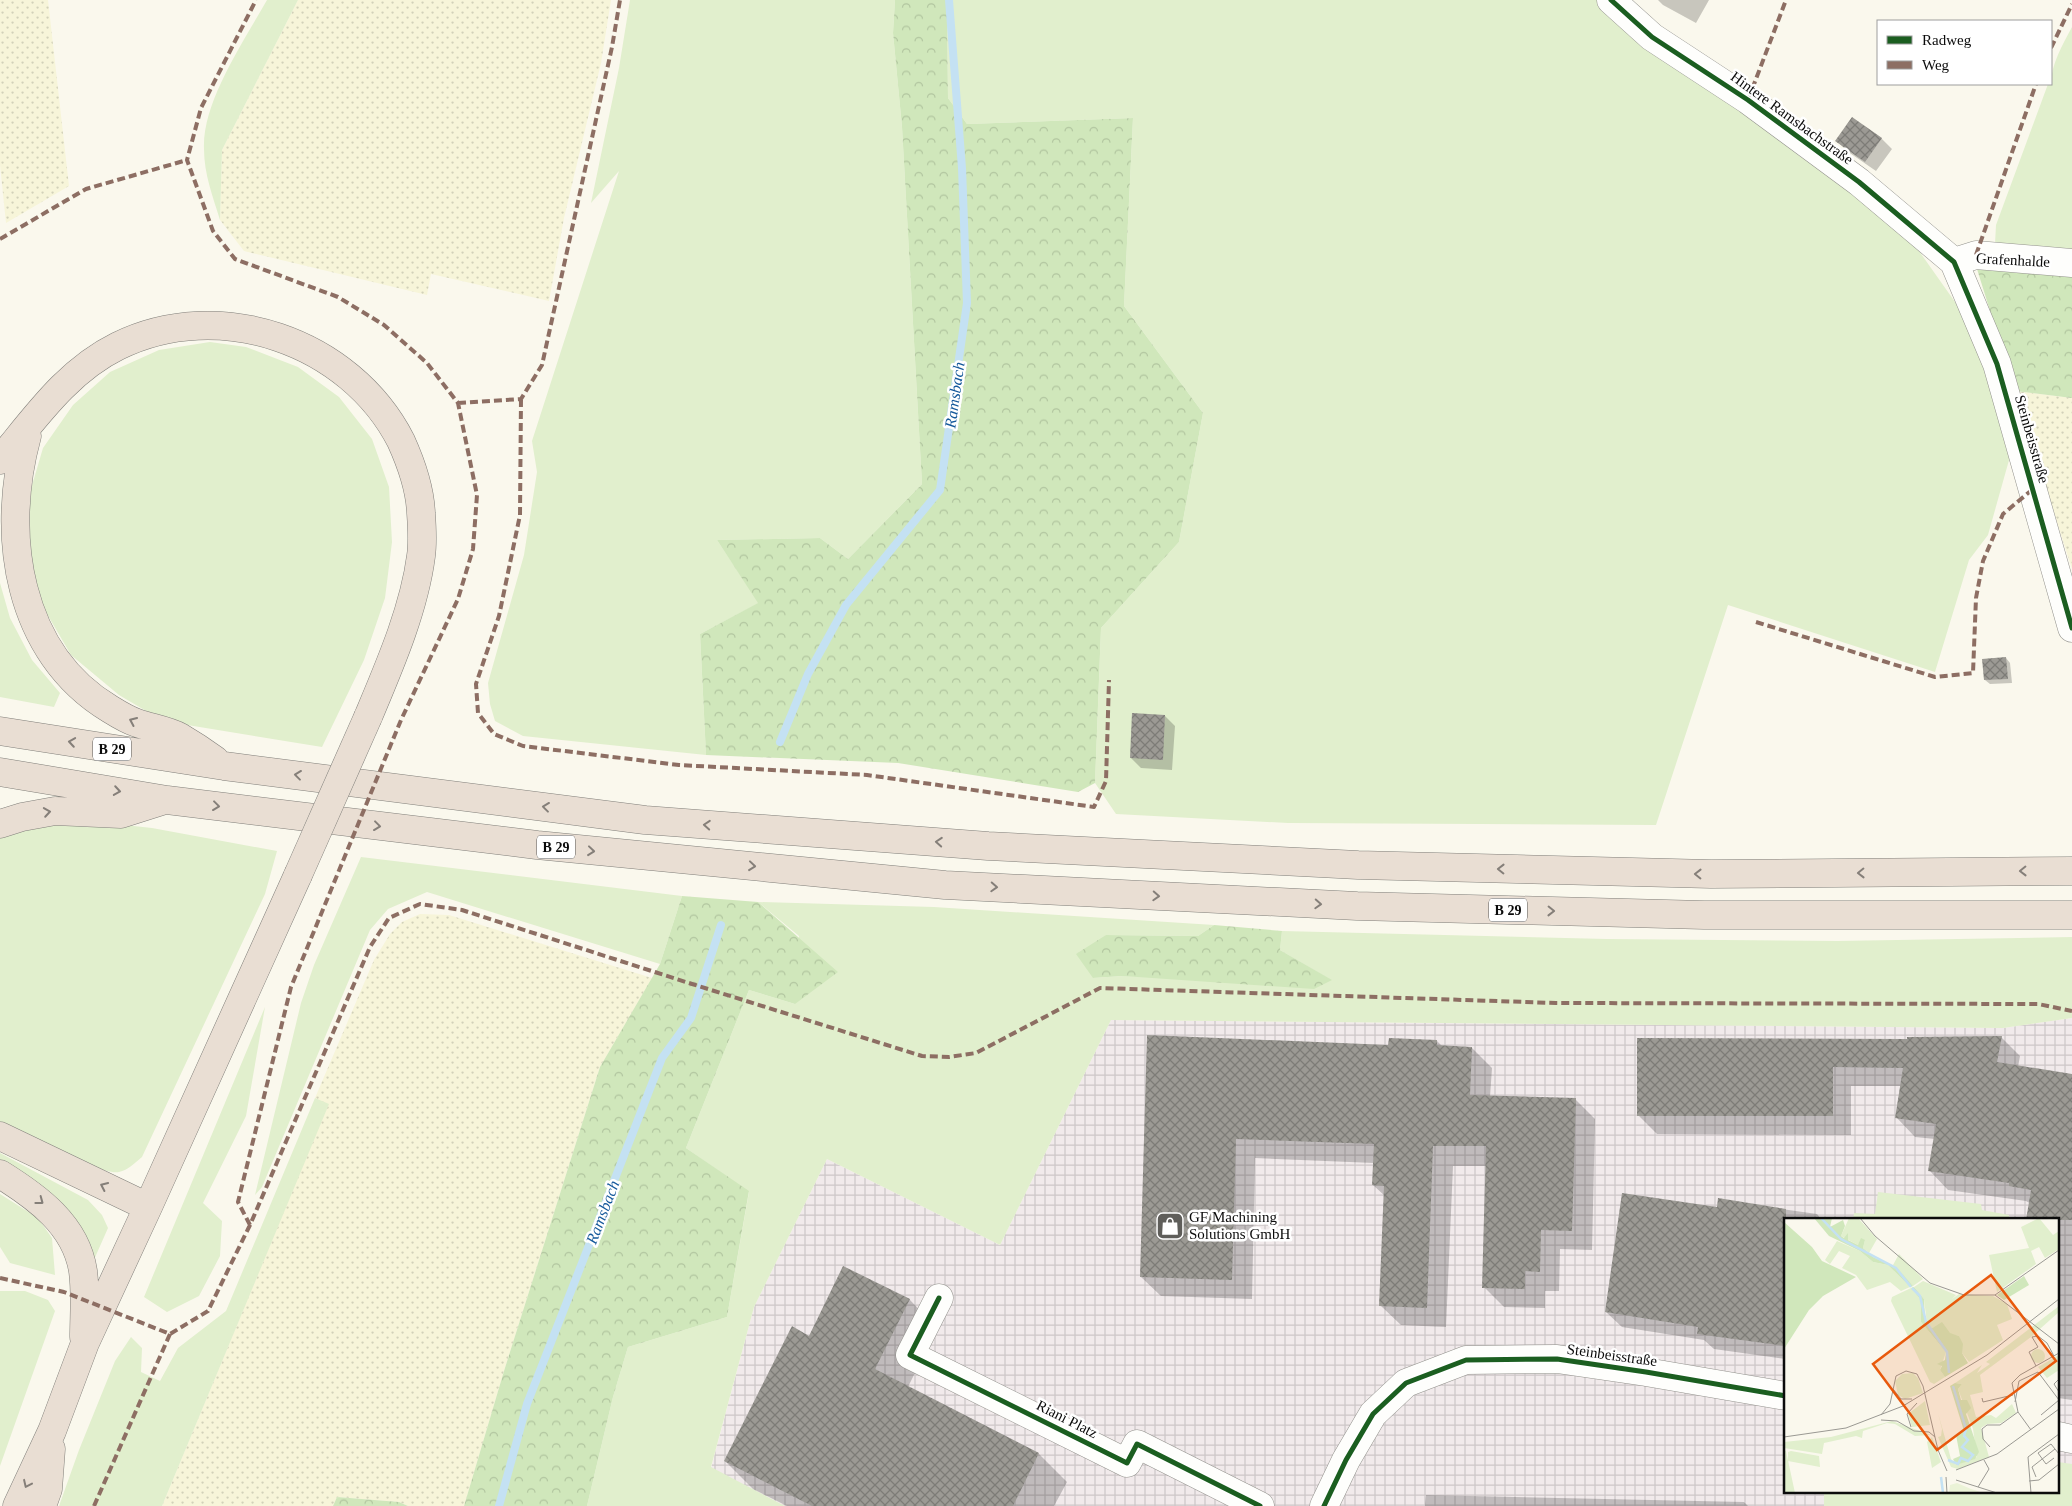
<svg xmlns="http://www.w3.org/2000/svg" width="2072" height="1506" font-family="Georgia,serif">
  <defs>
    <pattern id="industrial-grid" width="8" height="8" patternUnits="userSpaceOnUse" patternTransform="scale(1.25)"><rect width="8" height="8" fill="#f1eaeb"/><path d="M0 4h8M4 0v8" fill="none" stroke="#cdc7c8"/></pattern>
    <pattern id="farmland-dots" width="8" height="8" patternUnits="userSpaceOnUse" patternTransform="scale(1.25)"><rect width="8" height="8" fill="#f7f5d9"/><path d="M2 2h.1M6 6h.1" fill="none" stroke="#d2d1b9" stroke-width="1.8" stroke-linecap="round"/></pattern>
    <pattern id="forest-crowns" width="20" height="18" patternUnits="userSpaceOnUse" patternTransform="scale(1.25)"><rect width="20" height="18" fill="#d0e7bb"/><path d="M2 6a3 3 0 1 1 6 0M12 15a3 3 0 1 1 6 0" fill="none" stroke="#b1c59f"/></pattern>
    <pattern id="building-cross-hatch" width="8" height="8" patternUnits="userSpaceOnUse" patternTransform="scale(1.25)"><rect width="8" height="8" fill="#9c9a94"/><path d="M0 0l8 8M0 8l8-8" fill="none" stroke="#7d7c77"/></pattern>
  </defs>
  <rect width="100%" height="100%" fill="#faf8ed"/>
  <path fill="url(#industrial-grid)" fill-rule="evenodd" d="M 2072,1018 L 2072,1506 L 785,1506 L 711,1468 L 754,1307 L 827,1159 L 1000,1245 L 1111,1020 L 2003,1028 ZM 1786,1220 L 2058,1220 L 2058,1492 L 1786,1492 Z"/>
  <path fill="url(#farmland-dots)" d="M 0,0 L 48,0 L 69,186 L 6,223 L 0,165 Z
    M 298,0 L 611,0 L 601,63 L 564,218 L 549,301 L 431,274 L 427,295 L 244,251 L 220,220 L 222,150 Z
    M 2015,391 L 2072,398 L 2072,569 Z
    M 420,914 L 449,915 L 652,978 L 600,1067 L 504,1371 L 464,1506 L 408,1506 L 399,1502 L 337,1497 L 333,1506 L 162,1506 L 328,1105 L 315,1098 L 374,960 L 390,934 L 402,922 Z"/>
  <path fill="#e1efcd" d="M 267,0 L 298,0 L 222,150 L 220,220 C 213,197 204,174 204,149 C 202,102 244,41 267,0 Z
    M 630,0 L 895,0 L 893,33 L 902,127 L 922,484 L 848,559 L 820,538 L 717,540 L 759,603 L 700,634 L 706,755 L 523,736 L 495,721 L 490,704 L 488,683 L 524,555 L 537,472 L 532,441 L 619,171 L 591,203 L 619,68 Z
    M 949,0 L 1603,0 L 1722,96 L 1801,157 L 1866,201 L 1919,251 L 1960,309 L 1991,379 L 2011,453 L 1988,535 L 1969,560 L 1935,672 L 1728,605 L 1656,825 L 1288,823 L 1116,814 L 1095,783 L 1101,628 L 1179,542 L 1203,413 L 1124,306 L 1133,118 L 967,124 L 948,98 L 947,5 Z
    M 2072,27 L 2072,251 L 1995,244 L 1996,225 L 2048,84 L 2051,84 C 2051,64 2063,44 2072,27 Z
    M 210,342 L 246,347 L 298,367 L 339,397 L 372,439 L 389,487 L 392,542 L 385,598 L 364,660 L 322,747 L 163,721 L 119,695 L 71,655 L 43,607 L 27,554 L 28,499 L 43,448 L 73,405 L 110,372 L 159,350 Z
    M 0,583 L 10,618 L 32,660 L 60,693 L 54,707 L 0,697 Z
    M 97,822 L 152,828 L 277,851 L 265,894 L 142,1157 C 135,1163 128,1170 119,1172 C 100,1176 21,1133 0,1122 L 0,837 C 29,822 64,823 97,822 Z
    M 361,857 L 682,896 L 660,964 L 427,892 L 388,909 L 370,930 L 262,1187 L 255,1195 L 301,1003 L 314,965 Z
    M 758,902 L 934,907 L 1214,925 L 1198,936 L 1106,935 L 1093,978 L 1123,976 L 1331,980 L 1280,950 L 1282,931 L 1607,939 L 1837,941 L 2072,937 L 2072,1018 L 2003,1028 L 1111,1020 L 1000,1245 L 827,1159 L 754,1307 L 711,1467 L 785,1506 L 587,1506 L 613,1397 L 628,1347 L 727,1317 L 749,1192 L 686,1148 L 749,990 L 795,1004 L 799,936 Z
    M 265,1007 L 246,1116 L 203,1203 L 222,1221 L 220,1256 L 199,1296 L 167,1312 L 144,1297 Z
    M 315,1098 L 329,1104 L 162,1506 L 59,1506 L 79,1450 L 115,1361 L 131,1337 L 142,1348 L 141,1372 L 160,1381 L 178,1348 L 226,1311 Z
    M 0,1153 L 88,1200 L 102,1215 L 108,1228 L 89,1271 L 0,1162 Z
    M 1878,1192 L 1981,1204 L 1982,1210 L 2009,1215 L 2009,1220 L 1853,1220 L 1854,1213 L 1875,1214 Z
    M 0,1194 L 38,1218 L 52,1238 L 55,1275 L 10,1263 L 0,1247 Z
    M 0,1291 L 25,1291 L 48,1300 L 55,1311 L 0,1466 Z
    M 2058,1462 L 2072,1464 L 2072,1506 L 1824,1506 L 1824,1492 L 2058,1492 Z"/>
  <path fill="url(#forest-crowns)" d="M 895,0 L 949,0 L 947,5 L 948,98 L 967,124 L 1133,118 L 1124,306 L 1203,413 L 1179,542 L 1101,628 L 1095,783 L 1078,792 L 898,763 L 706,755 L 700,634 L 758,603 L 717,540 L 820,538 L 848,559 L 922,484 L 902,127 L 893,33 Z
    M 1977,269 L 2072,272 L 2072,398 L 2015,391 Z
    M 682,896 L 758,902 L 838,972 L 795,1004 L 749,990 L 686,1148 L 749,1191 L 727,1317 L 628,1347 L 613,1397 L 587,1506 L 464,1506 L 504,1371 L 600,1067 L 660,964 Z
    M 1214,925 L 1282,931 L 1280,950 L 1332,980 L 1314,989 L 1123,976 L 1093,978 L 1076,954 L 1106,935 L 1198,936 Z
    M 337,1497 L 399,1502 L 408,1506 L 333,1506 Z"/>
  <path fill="#0003" d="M 1658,0 L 1709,0 L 1696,23 L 1663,5 Z
    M 1852,119 L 1882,139 L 1892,149 L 1876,171 L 1847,151 L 1837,141 Z
    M 2006,658 L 2010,663 L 2012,683 L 1990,684 L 1985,680 Z
    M 1165,716 L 1175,726 L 1172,770 L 1141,768 L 1131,758 Z
    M 1148,1036 L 1389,1046 L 1437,1041 L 1442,1046 L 1472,1048 L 1492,1068 L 1490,1097 L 1575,1099 L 1595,1119 L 1592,1250 L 1560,1249 L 1559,1291 L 1545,1291 L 1545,1308 L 1504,1307 L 1484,1287 L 1487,1166 L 1453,1166 L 1446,1327 L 1401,1325 L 1381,1306 L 1385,1196 L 1373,1185 L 1374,1163 L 1255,1158 L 1252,1299 L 1161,1296 L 1141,1277 Z
    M 2001,1037 L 2020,1056 L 2018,1067 L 2072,1075 L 2072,1400 L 2058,1398 L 2058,1220 L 2026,1201 L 1948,1190 L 1930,1171 L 1935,1139 L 1915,1137 L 1897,1118 L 1901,1086 L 1851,1086 L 1851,1135 L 1657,1134 L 1638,1115 L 1908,1040 Z
    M 1719,1200 L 1817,1214 L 1822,1220 L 1786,1220 L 1786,1359 L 1714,1349 L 1704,1340 L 1622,1327 L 1606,1312 L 1718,1208 Z
    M 844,1268 L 910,1300 L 937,1328 L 908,1387 L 1039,1454 L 1067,1482 L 1054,1506 L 787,1506 L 753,1489 L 725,1461 L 809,1337 Z
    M 1426,1495 L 1744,1502 L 1748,1506 L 1425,1506 Z"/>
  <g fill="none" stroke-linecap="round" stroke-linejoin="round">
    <path stroke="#c4e1f3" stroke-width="8" d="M 780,742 L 808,674 L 846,605 L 940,490 L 967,303 L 962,168 L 949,0
      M 499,1506 L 527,1404 L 662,1058 L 691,1018 L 721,925"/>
  </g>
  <path fill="url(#building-cross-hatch)" d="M 1852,117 L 1882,138 L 1865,162 L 1835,141 Z
    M 2006,657 L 2008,679 L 1984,680 L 1982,659 Z
    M 1132,713 L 1165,715 L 1163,760 L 1130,758 Z
    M 1147,1035 L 1388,1045 L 1389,1038 L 1437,1040 L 1437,1045 L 1472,1047 L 1470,1095 L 1576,1098 L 1572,1231 L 1541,1230 L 1540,1272 L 1525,1271 L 1525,1289 L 1482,1288 L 1486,1146 L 1433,1146 L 1427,1308 L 1379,1306 L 1384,1186 L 1372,1185 L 1374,1144 L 1236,1139 L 1232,1280 L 1140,1277 Z
    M 2002,1036 L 1997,1062 L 2072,1074 L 2072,1220 L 2026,1220 L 2031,1190 L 2009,1186 L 2009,1183 L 1928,1171 L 1936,1124 L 1895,1118 L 1903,1068 L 1833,1067 L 1833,1116 L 1637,1116 L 1637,1038 L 1907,1039 L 1907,1037 Z
    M 1622,1193 L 1717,1207 L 1718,1198 L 1786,1209 L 1786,1346 L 1697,1334 L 1698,1327 L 1605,1312 Z
    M 843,1266 L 910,1299 L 875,1369 L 1039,1453 L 1013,1506 L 812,1506 L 724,1461 L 792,1326 L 809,1336 Z"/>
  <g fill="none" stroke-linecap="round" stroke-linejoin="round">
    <g stroke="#93928d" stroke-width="29">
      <path id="minor" d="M 1611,0 L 1652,37 L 1748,100 L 1859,182 L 1954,262 L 1997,364 L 2072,628
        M 1954,262 L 1976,255 L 2072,263
        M 939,1298 L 910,1355 L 1127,1463 L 1137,1444 L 1260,1506
        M 2058,1436 L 2072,1439
        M 1324,1506 L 1346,1460 L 1373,1414 L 1406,1383 L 1466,1360 L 1557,1359 L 1646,1372 L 1786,1396"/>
    </g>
    <g stroke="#807f7a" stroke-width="29">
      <path id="highway" d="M 27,436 C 0,534 17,653 110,709 C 118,714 128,720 137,723 C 151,728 167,730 180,737 C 192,744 204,752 215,760
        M 0,460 C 35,418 67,371 118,346 C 219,296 350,341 401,441 C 411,463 420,489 421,513 C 422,527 423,542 421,556 C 414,610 389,667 368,717
        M 0,731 L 224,766 L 645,820 L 988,846 L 1358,865 L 1711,874 L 2072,871
        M 0,772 L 167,800 L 537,845 L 945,885 L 1357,906 L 1704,915 L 2072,915
        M 0,824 L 22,817 L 55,811 L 121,814 L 162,801
        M 0,1136 L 148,1207
        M 0,1174 C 37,1197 76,1225 83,1271 C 86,1293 84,1316 84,1337
        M 17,1506 L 52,1431 L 85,1343 L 148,1207 L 298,875
        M 42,1506 L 48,1489 L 51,1449"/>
    </g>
    <use href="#minor" stroke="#fefefc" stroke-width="28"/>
    <use href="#highway" stroke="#e9ded3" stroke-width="28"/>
    <g stroke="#807f7a" stroke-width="29" stroke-linecap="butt">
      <path id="highway-bridge" d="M 298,875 L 368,717"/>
    </g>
    <use href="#highway-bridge" stroke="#e9ded3" stroke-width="28"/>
    <path stroke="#8d6e63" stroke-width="4" stroke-dasharray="8 4" stroke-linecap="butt" d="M 2051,48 L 2072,4
      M 1748,100 L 1786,0
      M 0,239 L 86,189 L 187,160
      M 1976,255 L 2036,84
      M 521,399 L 520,515 L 499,616 L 476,684 L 478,713 L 494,734 L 523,746 L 679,765 L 867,775 L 1094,807 L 1106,781 L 1109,680
      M 458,403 L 521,399 L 542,365 L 612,47 L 620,0
      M 1756,622 L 1935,677 L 1973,673 L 1976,598 L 1983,561 L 2003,514 L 2033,489
      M 250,1225 L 238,1202 L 291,987 L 401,720 L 458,599 L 473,549 L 477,495 L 458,403 L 427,363 L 384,325 L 338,297 L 235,259 L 213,231 L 187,160 L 201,108 L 256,0
      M 0,1278 L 64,1292 L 170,1334 L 208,1311 L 250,1225 L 370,947 L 389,918 L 420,904 L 462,910 L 692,984 L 922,1056 L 949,1057 L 976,1053 L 1100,988 L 1556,1003 L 2038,1004 L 2072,1011
      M 94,1506 L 170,1334"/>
    <g stroke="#fff" stroke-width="8">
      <path id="cycleway" d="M 1611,0 L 1652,37 L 1748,100 L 1859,182 L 1954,262 L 1997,364 L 2072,628
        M 939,1298 L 910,1355 L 1127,1463 L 1137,1444 L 1260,1506
        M 1324,1506 L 1346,1460 L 1373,1414 L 1406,1383 L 1466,1360 L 1557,1359 L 1646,1372 L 1786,1396"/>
    </g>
    <use href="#cycleway" stroke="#1b5e20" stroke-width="5"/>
  </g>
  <defs><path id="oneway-chevron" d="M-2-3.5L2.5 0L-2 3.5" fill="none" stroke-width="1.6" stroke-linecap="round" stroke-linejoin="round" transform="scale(1.25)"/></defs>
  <g stroke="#857f79">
    <use href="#oneway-chevron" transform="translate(133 721) rotate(-156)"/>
    <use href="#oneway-chevron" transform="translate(72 742) rotate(-171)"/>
    <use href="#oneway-chevron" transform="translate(298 775) rotate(-173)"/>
    <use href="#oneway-chevron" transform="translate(117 791) rotate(9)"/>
    <use href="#oneway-chevron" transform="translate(216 806) rotate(7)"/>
    <use href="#oneway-chevron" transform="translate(546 807) rotate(-173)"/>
    <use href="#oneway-chevron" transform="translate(47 812) rotate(-9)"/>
    <use href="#oneway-chevron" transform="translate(707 825) rotate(-176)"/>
    <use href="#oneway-chevron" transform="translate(377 826) rotate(7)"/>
    <use href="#oneway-chevron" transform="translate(939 842) rotate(-176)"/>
    <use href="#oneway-chevron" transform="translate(591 851) rotate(6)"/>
    <use href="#oneway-chevron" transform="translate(752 866) rotate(6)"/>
    <use href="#oneway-chevron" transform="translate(1501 869) rotate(-179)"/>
    <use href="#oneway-chevron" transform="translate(2023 871) rotate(179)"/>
    <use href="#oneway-chevron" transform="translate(1861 873) rotate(179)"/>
    <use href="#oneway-chevron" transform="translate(1698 874) rotate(-179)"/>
    <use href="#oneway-chevron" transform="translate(994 887) rotate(3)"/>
    <use href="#oneway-chevron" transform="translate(1156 896) rotate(3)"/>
    <use href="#oneway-chevron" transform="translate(1318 904) rotate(3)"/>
    <use href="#oneway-chevron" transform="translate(1551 911) rotate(1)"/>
    <use href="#oneway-chevron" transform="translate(104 1186) rotate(-155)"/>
    <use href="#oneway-chevron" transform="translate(40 1201) rotate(37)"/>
    <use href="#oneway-chevron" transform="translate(27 1484) rotate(115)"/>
  </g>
  <defs>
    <g id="shop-square" transform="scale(1.4375)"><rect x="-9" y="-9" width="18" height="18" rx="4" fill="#5f5e5a" stroke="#fff"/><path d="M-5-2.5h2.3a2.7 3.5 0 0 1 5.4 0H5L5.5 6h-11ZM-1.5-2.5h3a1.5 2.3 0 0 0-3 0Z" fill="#fff"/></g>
  </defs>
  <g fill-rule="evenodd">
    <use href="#shop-square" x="1170" y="1226"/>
  </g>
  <g text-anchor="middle" stroke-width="5" stroke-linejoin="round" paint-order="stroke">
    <g fill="#fff" stroke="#545454" stroke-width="1">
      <rect x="93" y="737.5" width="38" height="23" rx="4"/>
      <rect x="537" y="835.5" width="38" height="23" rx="4"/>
      <rect x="1489" y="898.5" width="38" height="23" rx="4"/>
    </g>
    <g font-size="14" font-weight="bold" fill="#0b0b0b">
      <text x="112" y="754">B 29</text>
      <text x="556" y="852">B 29</text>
      <text x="1508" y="915">B 29</text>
    </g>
    <g font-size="15" fill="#0b0b0b" stroke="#fff">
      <text transform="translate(1792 118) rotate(36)" y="5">Hintere Ramsbachstraße</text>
      <text transform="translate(2013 260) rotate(3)" y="5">Grafenhalde</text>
      <text transform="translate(2032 439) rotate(74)" y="5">Steinbeisstraße</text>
      <text transform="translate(1612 1355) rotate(8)" y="5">Steinbeisstraße</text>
      <text transform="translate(1067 1419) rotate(27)" y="5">Riani Platz</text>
    </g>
    <g font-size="15" fill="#0b0b0b" stroke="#fff" text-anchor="start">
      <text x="1189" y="1222">GF Machining<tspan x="1189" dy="17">Solutions GmbH</tspan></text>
    </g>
    <g font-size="16" font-style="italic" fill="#15599b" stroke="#fff">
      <text transform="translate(954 395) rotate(-82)" y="6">Ramsbach</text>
      <text transform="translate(602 1212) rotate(-69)" y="6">Ramsbach</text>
    </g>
  </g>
  <g transform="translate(1784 1218)">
    <rect width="275" height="275" fill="#faf8ed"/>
    <path d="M 65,0 L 74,0 L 93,21 L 85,35 L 79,30 L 81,22 L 74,27 L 57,18 ZM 255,0 L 269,17 L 275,13 L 275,31 L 261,40 L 255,29 L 247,33 L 252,46 L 213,74 L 205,37 L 245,30 L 237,9 ZM 53,23 L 76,33 L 89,44 L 104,47 L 126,69 L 117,73 L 106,64 L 83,72 L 72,57 L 58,50 L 66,38 L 55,33 L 46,46 L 41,42 ZM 115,36 L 139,61 L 129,68 L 109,47 ZM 139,63 L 172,77 L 168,81 L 175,76 L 209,78 L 223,86 L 228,101 L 213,107 L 219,122 L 185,144 L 178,135 L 175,118 L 147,111 L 143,106 L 140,81 L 130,69 ZM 127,70 L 137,82 L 137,104 L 162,134 L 156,152 L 161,159 L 150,166 L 146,164 L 107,83 L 108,79 ZM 275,88 L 275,94 L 247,119 L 196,157 L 199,174 L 186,177 L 192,199 L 207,197 L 212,200 L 228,186 L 232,195 L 217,205 L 203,206 L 197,210 L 205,239 L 174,251 L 167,249 L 154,219 L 157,218 L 158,211 L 154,195 L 167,241 L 172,247 L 193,239 L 189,211 L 174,171 L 178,166 L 171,165 L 198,147 L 193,155 L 206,146 L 202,144 ZM247 138a7 7 0 1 1 14 0a7 7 0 1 1-14 0ZM 275,137 L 275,152 L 263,160 L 254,149 ZM 129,155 L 134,160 L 139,175 L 121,181 L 114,177 L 111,163 L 118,156 ZM 141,183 L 146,207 L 128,209 L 124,196 ZM 108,203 L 147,217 L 131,218 L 111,206 L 103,205 L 79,213 L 78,220 L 72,218 L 40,225 L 38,236 L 0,230 L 0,224 L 47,219 ZM 148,219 L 157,244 L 148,250 L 143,224 ZM 0,232 L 2,233 L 11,275 L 0,275 ZM 7,233 L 35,238 L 36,249 L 4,243 L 4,234 Z" fill="#e1efcd"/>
    <path d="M 30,0 L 48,0 L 46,9 L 59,2 L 61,8 L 57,18 L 60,20 L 64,15 L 64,22 L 74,27 L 77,20 L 81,22 L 79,30 L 89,39 L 113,50 L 129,68 L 126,69 L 104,47 L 89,44 L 76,33 L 45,18 ZM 0,4 L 28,29 L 38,43 L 72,59 L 39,78 L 25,92 L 0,131 ZM 240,58 L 245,67 L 220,82 L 213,77 ZM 130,69 L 140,81 L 141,100 L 147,111 L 158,104 L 166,115 L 175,118 L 179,126 L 178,135 L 184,145 L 161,159 L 156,152 L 158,148 L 153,146 L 161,142 L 162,134 L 137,104 L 137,82 L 127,70 ZM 171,165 L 178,166 L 174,171 L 177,182 L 183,182 L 187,190 L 182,196 L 195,234 L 191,241 L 172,247 L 169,241 L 176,238 L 172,217 L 180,213 L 166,168 Z" fill="#d0e7bb"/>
    <path d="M 173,265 L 187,271 L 200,275 L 165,275 L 166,267 Z" fill="#ebf3d7"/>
    <path fill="none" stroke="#c4e1f3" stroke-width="2.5" d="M 37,0 L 57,21 L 112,50 L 127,69M 128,70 L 136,78 L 142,104 L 163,134 L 165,155M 164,242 L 174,246 L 177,240 L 184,243 L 189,237 L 178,229 L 184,222 L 180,218 L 182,211 L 169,168M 157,259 L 159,275"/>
    <path fill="none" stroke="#9a9993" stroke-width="1" d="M 76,0 L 91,18 L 146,65 L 180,77 L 211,77 L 275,126M 211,77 L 275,32M 252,148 L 245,134 L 254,129 L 248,119 L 254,118 L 263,125 L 270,138M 275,161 L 270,166 L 275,174M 109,171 L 117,181 L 128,181M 198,180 L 199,184 L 229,177M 231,184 L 235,163 L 254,154 L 275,182 L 257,197M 97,197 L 106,186 L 112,158 L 122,153 L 133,156 L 139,168 L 154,232 L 163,253M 97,202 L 113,203 L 130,213 L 145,214 L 151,219M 127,209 L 123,196 L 133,185M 247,212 L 234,194 L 228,165 L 236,157 L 275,135M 0,219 L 62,210 L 119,188 L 203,137 L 275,81M 206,229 L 199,221 L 198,211 L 203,207 L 216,207 L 234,194M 254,235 L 267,226 L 275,236M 254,235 L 262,246 L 270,240M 172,252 L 213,236 L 275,191M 162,259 L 163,275M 252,259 L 248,249 L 271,231M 172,262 L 213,275M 245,263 L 255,262 L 275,246M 194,269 L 205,251 L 200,242M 247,275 L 244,239 L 275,216"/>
    <path fill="#e8590c" fill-opacity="0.15" stroke="#e8590c" stroke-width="2.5" d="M 207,57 L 272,143 L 153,232 L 89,146 Z"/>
    <rect width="275" height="275" fill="none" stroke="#0b0b0b" stroke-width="2.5"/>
  </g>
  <rect x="1877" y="20" width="175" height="65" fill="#ffffff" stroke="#9d9d9d"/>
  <rect x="1887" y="36" width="25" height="8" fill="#1b5e20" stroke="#9d9d9d"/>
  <text x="1922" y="45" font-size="15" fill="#0b0b0b">Radweg</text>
  <rect x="1887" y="61" width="25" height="8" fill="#8d6e63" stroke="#9d9d9d"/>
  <text x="1922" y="70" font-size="15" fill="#0b0b0b">Weg</text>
</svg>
